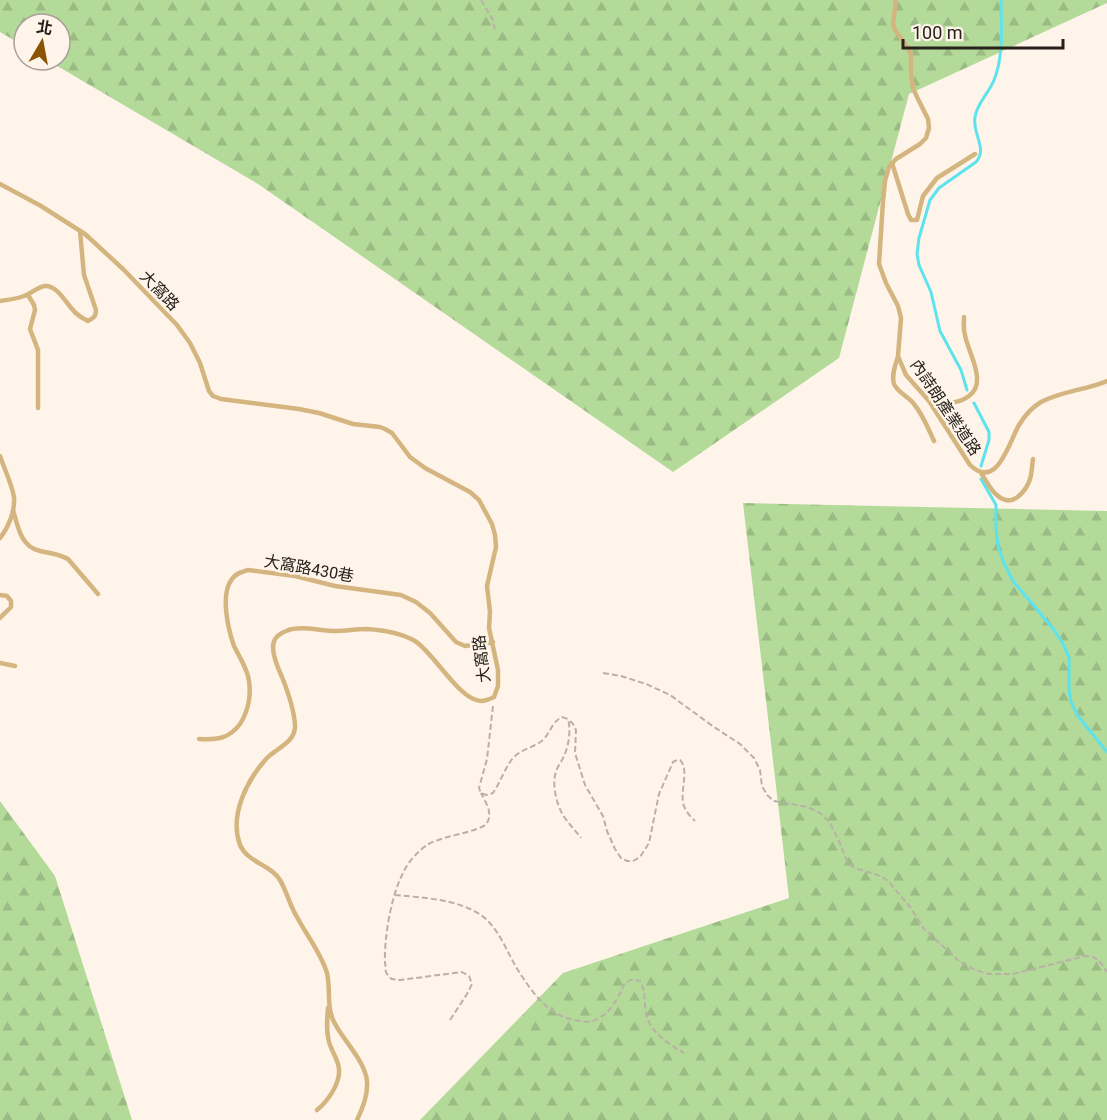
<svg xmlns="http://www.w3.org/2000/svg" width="1107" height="1120" font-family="Roboto,'Noto Sans TC',sans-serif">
  <defs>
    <pattern id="forest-firs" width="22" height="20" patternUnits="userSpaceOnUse" patternTransform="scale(1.5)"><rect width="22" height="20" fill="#b3da99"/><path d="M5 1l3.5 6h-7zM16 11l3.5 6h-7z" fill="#9abb83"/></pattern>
  </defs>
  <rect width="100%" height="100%" fill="#fef4ea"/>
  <path fill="url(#forest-firs)" d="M 0,0 L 1107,0 L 1107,3 L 909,94 L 839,358 L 673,472 L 258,184 L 47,60 L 60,60 L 60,24 L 24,24 L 24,46 L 0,32 Z
    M 743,503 L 1107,511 L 1107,1120 L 420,1120 L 563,973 L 789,898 Z
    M 0,801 L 55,876 L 132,1120 L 0,1120 Z"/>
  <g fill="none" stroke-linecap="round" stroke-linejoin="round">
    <path stroke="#5de3ee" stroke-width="3" d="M 967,390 L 961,370 L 940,331 L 931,292 L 919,265 L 917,254 L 919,238 L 930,200 L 939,188 L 976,162 C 988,148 972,134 975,117 C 977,103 989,93 994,80 C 1004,56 1001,26 1001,0
      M 974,403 L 989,432 L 989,440 L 981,466
      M 981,479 L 996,505 L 996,529 L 998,546 L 1004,563 L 1013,581 L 1055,631 L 1063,644 L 1069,657 L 1069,690 L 1071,702 L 1078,716 L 1107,752"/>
    <path stroke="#b9b0a8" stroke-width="2" stroke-dasharray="6 3" stroke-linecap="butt" d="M 481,0 L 493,20 L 495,30
      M 603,673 L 621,676 L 646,684 L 670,695 L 714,727 L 740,744 L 754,758 L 760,770 L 762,786 L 767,795 L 774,801 L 808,807 L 820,813 L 830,823 L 840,843 L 846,859 L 854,868 L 878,875 L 887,880 L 911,908 L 924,929 L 959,961 L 975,970 L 989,974 L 1013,974 L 1085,956 C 1098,956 1100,962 1107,972
      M 493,706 L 487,759 L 479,788 L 481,793 L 486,795 L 493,793 C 500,783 507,763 515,756 C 524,748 536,747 544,739 C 551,731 552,722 562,717 L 568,719 C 571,730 569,745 564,756 C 562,761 559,764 557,769 C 551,782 556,803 563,815 C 568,823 575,830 581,838
      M 570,721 L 573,724 L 576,730 L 575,753 L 585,785 L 603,816 L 607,831 L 615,849 L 621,858 L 627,861 L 633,861 L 640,857 L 649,843 L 659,794 L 673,762 L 677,760 L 680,760 C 690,770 679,792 684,806 C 686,812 691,817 695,821
      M 395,895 C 425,898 464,899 487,920 C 500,933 507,951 516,967 C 530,989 547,1016 575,1020 C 583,1022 590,1023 597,1019 C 609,1014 615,1002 621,992 C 622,989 623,986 625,983 C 625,983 631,980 633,979 L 640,981 C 646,991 644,1001 646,1013 C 650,1033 668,1043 684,1053
      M 450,1020 L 467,994 L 472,984 L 469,976 L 462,972 L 400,980 L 392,979 C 391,979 386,973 386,972 C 385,969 386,966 385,963 C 384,938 391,896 403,873 C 408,862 417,852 427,845 C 440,836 481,832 487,823 C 493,813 486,803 481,793"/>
    <path stroke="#d5b57f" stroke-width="4.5" d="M 896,0 L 893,24 L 895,30 L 906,45 L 911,54 L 911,74 L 913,88 L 917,97 L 928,119 L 929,128 L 926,138 L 920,144 L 896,159 L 889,167 L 885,181 L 883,201 L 879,264 L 886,283 L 898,306 L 901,318 L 898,356 L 903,368 L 906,375 L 929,401 L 970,465 C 997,491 1009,442 1019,425 C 1025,415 1031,408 1041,402 C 1062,391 1086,390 1107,381
      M 892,163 L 908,214 L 911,220 L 917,220 L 923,196 L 937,178 L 975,154
      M 0,184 L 41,206 L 85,234 L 123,269 L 177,325 L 190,343 L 200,363 L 209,391 L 213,396 L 221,399 L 299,409 L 319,413 L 353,424 L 380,427 L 385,429 L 392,433 L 410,457 L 425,468 L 470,492 L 479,500 L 492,524 L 495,535 L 496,547 L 487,586 L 490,612 L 489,628 L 498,670 L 498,686 L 494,697 C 490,699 484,701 481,701 C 460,701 434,653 415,641 C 401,633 382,630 367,629 C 356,629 346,631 335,631 C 320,631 300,625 286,631 C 278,634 273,639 273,647 C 273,658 278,668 282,677 C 288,692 294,710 295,725 C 296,742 277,748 267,758 C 247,780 229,815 240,845 C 248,863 270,864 280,880 C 287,892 290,906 297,917 C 307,936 321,953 327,973 C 331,990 326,1006 334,1022 C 343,1040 365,1061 367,1081 C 368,1095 363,1107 357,1120
      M 28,295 L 34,305 L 35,310 L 30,329 L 38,350 L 38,408
      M 0,301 C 8,300 16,299 24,296 C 31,294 37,287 45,286 C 57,285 66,303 73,310 C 77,315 82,318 88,321 C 94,318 96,316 96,310 L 84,275 L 80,231
      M 898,356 C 896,364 891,375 894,384 C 897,392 909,397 914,404 C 923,415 928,428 934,441
      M 929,401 C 944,403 957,405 969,396 C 988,382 968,353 965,335 C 963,329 964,323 964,317
      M 0,456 C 4,468 13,487 14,498 C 15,512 8,528 0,538
      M 981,473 C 987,482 993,495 1003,499 C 1015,505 1027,489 1030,479 C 1032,473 1032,466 1033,459
      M 13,510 C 18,527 21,547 40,551 C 50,553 59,554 68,559 L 98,594
      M 0,595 L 7,596 L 11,601 L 11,607 L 0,618
      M 0,663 L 15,666
      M 199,739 C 216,740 229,739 240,724 C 249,710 252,692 248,676 C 245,665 239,656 234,646 C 228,629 220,594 232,579 C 236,573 242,572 248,570 L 295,576 L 335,586 L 401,595 L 416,602 L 430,613 L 456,642 L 465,646 L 493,642
      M 317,1110 C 329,1100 343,1080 338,1064 C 336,1057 331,1049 329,1042 C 326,1031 327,1020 328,1008"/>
  </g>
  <g text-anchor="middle" stroke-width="5" stroke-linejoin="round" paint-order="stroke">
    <g font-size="16" fill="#26211b" stroke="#fef4ea">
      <text transform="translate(160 290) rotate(46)" y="6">大窩路</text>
      <text transform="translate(946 407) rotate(56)" y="6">內詩朗產業道路</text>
      <text transform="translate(309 568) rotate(10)" y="6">大窩路430巷</text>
      <text transform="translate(481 659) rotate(-97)" y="6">大窩路</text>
    </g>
  </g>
  <g transform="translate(42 42) rotate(10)"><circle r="28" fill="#fef4ea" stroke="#a8a097" stroke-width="1.5"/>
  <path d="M0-4.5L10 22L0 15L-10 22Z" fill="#8a5403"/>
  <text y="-9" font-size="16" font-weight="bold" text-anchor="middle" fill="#26211b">北</text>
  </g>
  <path d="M903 39v9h160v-9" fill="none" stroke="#26211b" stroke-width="3"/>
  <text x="912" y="39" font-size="18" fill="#26211b" stroke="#fef4ea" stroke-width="4.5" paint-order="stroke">100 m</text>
</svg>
